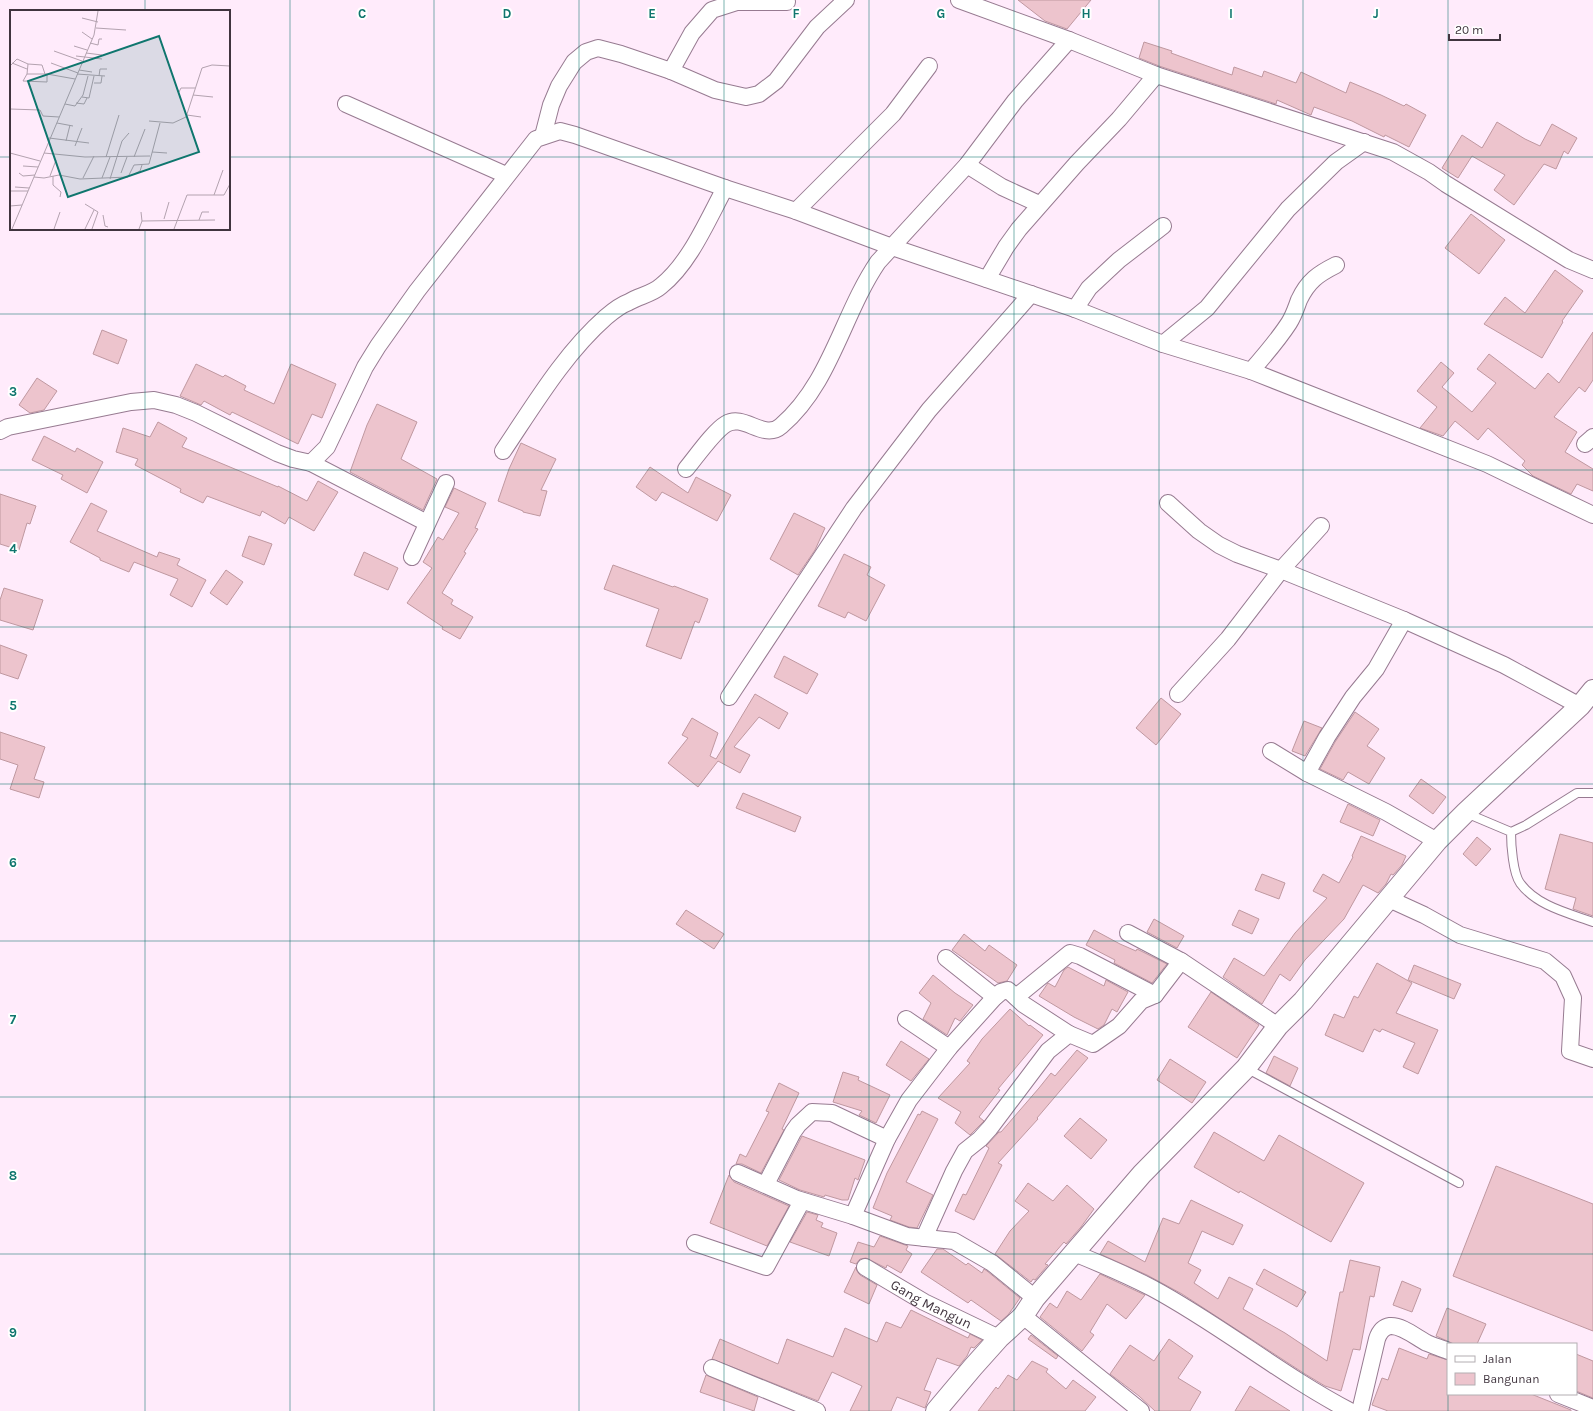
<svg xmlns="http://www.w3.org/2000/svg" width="1593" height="1411" font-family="Karla,sans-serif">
  <rect width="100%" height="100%" fill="#ffebfb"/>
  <path fill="#edc4cd" stroke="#bf98a0" d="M 1018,0 L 1091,0 L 1067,29 L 1045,21 Z
    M 1144,42 L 1172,51 L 1171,53 L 1232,75 L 1234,67 L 1262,77 L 1264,71 L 1296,83 L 1301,72 L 1346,93 L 1350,82 L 1381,95 L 1404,106 L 1406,104 L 1426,115 L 1409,147 L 1385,135 L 1384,137 L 1352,121 L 1314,107 L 1311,115 L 1277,100 L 1276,104 L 1159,66 L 1139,58 Z
    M 1497,122 L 1525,139 L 1540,146 L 1552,124 L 1577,138 L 1568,154 L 1564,151 L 1556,169 L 1544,164 L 1514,205 L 1494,190 L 1505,175 L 1472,156 L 1458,178 L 1442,168 L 1462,135 L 1482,148 Z
    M 1471,214 L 1505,240 L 1479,274 L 1445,248 Z
    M 1555,270 L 1583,291 L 1562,321 L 1563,322 L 1542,358 L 1484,324 L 1505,297 L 1525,313 Z
    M 102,330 L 127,340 L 118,364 L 93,354 Z
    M 1593,332 L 1593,380 L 1585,392 L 1579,387 L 1554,417 L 1577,432 L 1565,452 L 1593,469 L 1593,491 L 1577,484 L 1571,494 L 1533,476 L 1522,465 L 1525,461 L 1488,428 L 1478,440 L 1455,421 L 1443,436 L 1420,428 L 1437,407 L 1417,391 L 1441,362 L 1454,373 L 1442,387 L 1472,412 L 1496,383 L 1477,369 L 1489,354 L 1535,389 L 1548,373 L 1559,383 Z
    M 196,364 L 223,377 L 225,375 L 246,386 L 244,390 L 274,404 L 291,364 L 336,384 L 322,418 L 312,414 L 298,444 L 232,412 L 230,415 L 204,401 L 201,405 L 180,396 Z
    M 37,378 L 57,391 L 44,410 L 30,413 L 19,405 Z
    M 377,404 L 417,422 L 401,459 L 437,479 L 423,510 L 350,472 L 367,425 Z
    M 158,422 L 187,438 L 182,447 L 278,487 L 278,486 L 307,501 L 318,481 L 338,492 L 314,531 L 289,517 L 285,524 L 262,511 L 260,516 L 207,496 L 203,503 L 180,492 L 181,489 L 135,465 L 138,459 L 116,452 L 123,428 L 150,437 Z
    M 44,436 L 75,452 L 77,448 L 103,462 L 87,493 L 61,479 L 63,475 L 32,460 Z
    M 521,443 L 556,459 L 541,490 L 547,491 L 540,516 L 523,512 L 523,511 L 498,501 L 509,469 Z
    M 650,467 L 688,493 L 696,477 L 731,495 L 717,521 L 662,492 L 656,501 L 636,487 Z
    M 454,488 L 486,503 L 475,528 L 478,529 L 464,552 L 466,553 L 442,593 L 453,600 L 451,604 L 473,617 L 460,639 L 442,629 L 443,627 L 407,603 L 432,568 L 423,562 L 438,537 L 443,540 L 459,513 L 445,507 Z
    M 0,494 L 36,506 L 30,524 L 27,523 L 19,550 L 0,544 Z
    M 91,503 L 107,511 L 97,531 L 157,557 L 159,552 L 180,559 L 177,565 L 206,580 L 192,607 L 170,595 L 178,579 L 134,562 L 129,572 L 100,560 L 100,558 L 70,542 Z
    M 794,513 L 825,528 L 815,550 L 798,575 L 770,559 Z
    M 249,536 L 272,544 L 264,565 L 242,556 Z
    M 364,552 L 398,568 L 388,590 L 354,575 Z
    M 844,554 L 871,567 L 867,575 L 885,585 L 866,621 L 848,612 L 845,618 L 818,606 Z
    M 613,565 L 673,587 L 674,586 L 708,599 L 699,623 L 695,621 L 681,659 L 646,646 L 659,609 L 604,589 Z
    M 226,570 L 243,582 L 227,605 L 210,593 Z
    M 4,588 L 43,600 L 33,630 L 0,620 L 0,600 Z
    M 0,645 L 27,655 L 18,679 L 0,673 Z
    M 784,656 L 818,674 L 807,694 L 774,677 Z
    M 755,694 L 788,713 L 779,729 L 759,717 L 734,747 L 750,755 L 740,773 L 718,761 L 698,787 L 668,763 L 688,738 L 682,735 L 692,718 L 718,733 L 710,756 L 716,759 Z
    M 1161,698 L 1181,714 L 1156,745 L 1136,728 Z
    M 1355,712 L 1379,729 L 1367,746 L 1385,758 L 1369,784 L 1348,772 L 1343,780 L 1320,769 L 1335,742 Z
    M 1304,721 L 1322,728 L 1305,756 L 1292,751 Z
    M 0,732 L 45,747 L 34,779 L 44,782 L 39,798 L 10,789 L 18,765 L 0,759 Z
    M 1421,779 L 1446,797 L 1433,814 L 1409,796 Z
    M 743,793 L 801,817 L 795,832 L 736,808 Z
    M 1348,804 L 1380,820 L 1373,836 L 1340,822 Z
    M 1560,834 L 1593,843 L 1593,916 L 1573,909 L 1576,898 L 1545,889 Z
    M 1361,836 L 1406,856 L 1402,865 L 1393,875 L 1391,874 L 1386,884 L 1378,893 L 1363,885 L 1344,919 L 1305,960 L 1290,981 L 1280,974 L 1262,1004 L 1223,977 L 1234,958 L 1264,976 L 1295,933 L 1327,898 L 1313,891 L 1323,874 L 1339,883 L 1353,857 L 1352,856 Z
    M 1477,837 L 1491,849 L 1476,866 L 1463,854 Z
    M 1262,874 L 1285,883 L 1279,899 L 1255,890 Z
    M 686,910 L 724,934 L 714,949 L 676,924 Z
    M 1239,910 L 1259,919 L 1252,934 L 1232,925 Z
    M 1154,919 L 1184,936 L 1177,948 L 1147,932 Z
    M 1094,930 L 1120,944 L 1136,951 L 1137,949 L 1167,964 L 1152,983 L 1114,963 L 1115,960 L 1086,945 Z
    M 964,934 L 985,951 L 989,945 L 1017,965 L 1007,981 L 998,983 L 952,950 Z
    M 1377,963 L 1412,983 L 1396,1013 L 1438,1030 L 1418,1074 L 1403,1067 L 1415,1043 L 1382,1029 L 1380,1032 L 1374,1029 L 1363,1052 L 1325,1035 L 1334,1014 L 1344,1018 L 1354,996 L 1358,998 Z
    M 1414,965 L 1461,984 L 1454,999 L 1408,980 Z
    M 1068,967 L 1104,986 L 1106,980 L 1128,992 L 1117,1012 L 1112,1009 L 1104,1025 L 1098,1029 L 1074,1017 L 1039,996 L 1048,983 L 1055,987 L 1064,970 Z
    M 933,975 L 955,993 L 973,1005 L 960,1021 L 955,1018 L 947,1035 L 923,1019 L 931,1003 L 919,993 Z
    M 1211,992 L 1259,1025 L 1237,1058 L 1188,1027 Z
    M 1010,1009 L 1029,1026 L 1030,1025 L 1043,1035 L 998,1089 L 1000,1090 L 979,1117 L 984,1121 L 970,1135 L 955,1123 L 961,1112 L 938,1098 L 970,1063 L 967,1061 L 982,1039 Z
    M 901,1041 L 929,1059 L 911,1081 L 886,1065 Z
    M 1077,1050 L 1088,1058 L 1037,1118 L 1038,1119 L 998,1163 L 1002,1165 L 974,1220 L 955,1211 L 963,1194 L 966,1195 L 989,1148 L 986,1146 L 999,1132 L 1001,1132 L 1039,1088 L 1051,1073 L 1055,1076 Z
    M 1274,1056 L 1298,1068 L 1290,1086 L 1266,1073 Z
    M 1170,1059 L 1206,1082 L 1192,1103 L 1157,1080 Z
    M 843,1072 L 859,1077 L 858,1080 L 890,1095 L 876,1123 L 859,1115 L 862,1111 L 833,1102 Z
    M 779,1083 L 799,1093 L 782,1129 L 784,1130 L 761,1173 L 742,1164 L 736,1164 L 740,1154 L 746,1157 L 769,1112 L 766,1111 Z
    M 922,1111 L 938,1119 L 906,1182 L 933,1195 L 917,1228 L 909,1227 L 890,1220 L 892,1216 L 873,1208 L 887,1173 L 918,1114 L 920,1115 Z
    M 1080,1118 L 1107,1140 L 1091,1159 L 1064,1136 Z
    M 1214,1132 L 1264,1161 L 1279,1135 L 1364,1183 L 1331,1242 L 1240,1191 L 1239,1193 L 1194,1167 Z
    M 802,1136 L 865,1160 L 858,1180 L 855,1178 L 848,1200 L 842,1200 L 825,1195 L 824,1197 L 800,1190 L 779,1180 Z
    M 1496,1166 L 1593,1204 L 1593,1331 L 1453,1276 Z
    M 729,1175 L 734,1182 L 789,1206 L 767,1246 L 710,1223 Z
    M 1028,1183 L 1053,1201 L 1067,1185 L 1094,1209 L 1081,1227 L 1066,1244 L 1064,1242 L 1045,1264 L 1048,1265 L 1035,1280 L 1033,1279 L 1031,1282 L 995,1254 L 1010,1231 L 1029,1211 L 1015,1201 Z
    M 1191,1200 L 1243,1225 L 1233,1245 L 1202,1231 L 1188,1263 L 1201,1270 L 1194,1283 L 1218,1299 L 1229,1277 L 1253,1289 L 1243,1309 L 1285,1333 L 1327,1361 L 1340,1292 L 1343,1292 L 1350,1260 L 1380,1267 L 1374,1297 L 1370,1296 L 1360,1350 L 1353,1349 L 1341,1391 L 1325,1386 L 1305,1374 L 1182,1294 L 1147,1275 L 1100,1254 L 1108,1241 L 1145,1262 L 1163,1218 L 1179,1224 Z
    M 807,1212 L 818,1215 L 816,1220 L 823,1223 L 821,1227 L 837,1233 L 829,1256 L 790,1242 Z
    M 880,1236 L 908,1246 L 906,1250 L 912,1254 L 901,1273 L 887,1265 L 886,1268 L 866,1258 L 860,1259 L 856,1264 L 850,1262 L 858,1242 L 874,1247 Z
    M 937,1249 L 943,1249 L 966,1265 L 968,1263 L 982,1273 L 984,1269 L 987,1271 L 1020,1298 L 1008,1315 L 1001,1321 L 971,1300 L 968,1303 L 921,1272 Z
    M 856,1267 L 857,1271 L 860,1275 L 877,1285 L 869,1304 L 844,1292 Z
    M 1264,1269 L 1306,1292 L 1297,1307 L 1256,1284 Z
    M 1100,1274 L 1145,1295 L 1126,1319 L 1107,1304 L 1090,1332 L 1094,1335 L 1082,1351 L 1040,1317 L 1050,1303 L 1057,1308 L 1067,1291 L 1081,1300 Z
    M 1402,1281 L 1421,1289 L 1412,1312 L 1393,1305 Z
    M 1447,1308 L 1486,1324 L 1477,1344 L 1454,1344 L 1436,1336 Z
    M 911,1310 L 968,1338 L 970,1334 L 982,1340 L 974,1348 L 971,1347 L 967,1356 L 959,1366 L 937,1358 L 924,1390 L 931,1392 L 925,1408 L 897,1397 L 891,1411 L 850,1411 L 862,1386 L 832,1372 L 818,1401 L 712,1359 L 720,1339 L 778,1364 L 787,1339 L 833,1357 L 845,1328 L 877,1342 L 886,1322 L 901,1328 Z
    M 1031,1335 L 1058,1356 L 1056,1359 L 1028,1339 Z
    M 1169,1339 L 1193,1356 L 1178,1378 L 1201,1392 L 1190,1411 L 1155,1411 L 1139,1396 L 1110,1374 L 1130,1345 L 1154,1361 Z
    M 1399,1348 L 1427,1359 L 1429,1354 L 1448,1360 L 1448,1394 L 1531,1394 L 1571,1410 L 1571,1411 L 1388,1411 L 1372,1405 L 1382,1378 L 1388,1380 Z
    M 1576,1354 L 1593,1361 L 1593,1398 L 1576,1391 Z
    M 1032,1361 L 1048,1369 L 1046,1372 L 1066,1389 L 1073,1380 L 1096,1397 L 1085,1411 L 978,1411 L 996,1387 L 998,1389 L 1008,1375 L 1017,1380 Z
    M 706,1375 L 758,1397 L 754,1411 L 700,1392 Z
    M 1250,1386 L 1290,1411 L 1235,1411 Z"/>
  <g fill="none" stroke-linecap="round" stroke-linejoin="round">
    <g stroke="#977b91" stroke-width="10">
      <path id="service" d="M 1466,813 L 1511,832 L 1526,825 L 1577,793 L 1593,793
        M 1511,832 C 1511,845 1513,873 1520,883 C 1537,906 1568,913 1593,922
        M 1246,1068 L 1459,1183"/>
    </g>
    <g stroke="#977b91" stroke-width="18">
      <g id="minor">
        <path d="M 959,0 L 1069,40 L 1156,75 L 1393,152 L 1429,172 L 1446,184 L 1569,260 L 1593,270"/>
        <path d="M 671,71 L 692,33 L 712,10 L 737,2 L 787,2"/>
        <path d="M 346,104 L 506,175"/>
        <path d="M 543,136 L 551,105 L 559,86 L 574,62 L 586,52 L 598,48 L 621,54 L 671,71 L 715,90 L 746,97 L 759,94 L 776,81 L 817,27 L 846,0"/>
        <path d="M 967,165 L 1002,187 L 1039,204"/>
        <path d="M 796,211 L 893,114 L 929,66"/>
        <path d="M 987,279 L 1006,247 L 1019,229 L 1077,163 L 1119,119 L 1156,75"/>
        <path d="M 1075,309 L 1089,288 L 1119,260 L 1163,226"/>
        <path d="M 1163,344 L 1207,308 L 1288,209 L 1336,162 L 1364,142"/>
        <path d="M 1251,371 C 1265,355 1278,340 1289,323 C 1294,315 1296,308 1299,300 C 1308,281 1318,274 1336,265"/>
        <path d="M 0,431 L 8,427 L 131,402 L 154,400 L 176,405 L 196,413 L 277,453 L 293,459 L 311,463 L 427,523"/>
        <path d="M 1585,444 L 1593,437"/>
        <path d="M 503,451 C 534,405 564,354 606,317 C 613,311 621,305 629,302 C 639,296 652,294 661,286 C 690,263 708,219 725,188"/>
        <path d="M 311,463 L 327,447 L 365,367 L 378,346 L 417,291 L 536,139 L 560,131 L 575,135 L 725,188 L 796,211 L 892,247 L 1075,309 L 1163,344 L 1251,371 L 1487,464 L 1593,515"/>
        <path d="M 686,469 C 696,457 714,431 726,424 C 744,413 764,441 781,426 C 831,383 842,315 878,262 L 967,165 L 1015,101 L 1069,40"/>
        <path d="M 1168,503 L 1199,531 L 1219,545 L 1237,554 L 1281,570 L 1404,620 L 1504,665 L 1580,706"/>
        <path d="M 412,557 L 446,483"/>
        <path d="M 1178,694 L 1228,639 L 1281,570 L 1321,526"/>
        <path d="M 729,697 L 854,508 L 929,410 L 1031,294"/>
        <path d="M 1271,751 L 1307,773 L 1386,812 L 1437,841"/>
        <path d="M 1307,773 L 1327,737 L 1353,697 L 1376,669 L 1404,620"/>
        <path d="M 1389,899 L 1424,915 L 1460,935 L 1545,961 L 1563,976 L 1573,998 L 1570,1051 L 1593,1059"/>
        <path d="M 1128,933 L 1181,961"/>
        <path d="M 946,958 L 995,997"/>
        <path d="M 1016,997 L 1070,953 L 1080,956 L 1155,995"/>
        <path d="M 906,1019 L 949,1048"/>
        <path d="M 738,1173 L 797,1199 L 853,1216 L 907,1236 L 954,1241 L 992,1263 L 1035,1298"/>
        <path d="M 766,1184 L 793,1132 L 798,1125 L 812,1112 L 832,1113 L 887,1139"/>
        <path d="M 853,1216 L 887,1139 L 909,1100 L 949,1048 L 995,997 L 1001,992 L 1008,990 L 1023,1004 L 1069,1034"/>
        <path d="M 924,1238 L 954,1171 L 965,1151 L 980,1139 L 990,1128 L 1048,1051 L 1069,1034 L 1093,1044 L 1119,1026 L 1141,1001 L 1155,995 L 1181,961 L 1278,1026"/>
        <path d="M 695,1243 L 766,1267 L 802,1201"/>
        <path d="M 1074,1253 C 1101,1264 1127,1275 1152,1288 C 1221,1325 1281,1375 1350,1411"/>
        <path id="s1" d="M 865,1267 L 924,1302 L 999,1338"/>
        <path d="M 1023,1316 L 1141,1411"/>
        <path d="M 712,1368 L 817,1411"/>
        <path d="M 1558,1394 L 1593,1408"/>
        <path d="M 1360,1411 L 1377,1339 C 1379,1333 1383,1327 1390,1326 C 1402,1325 1417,1338 1427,1343 C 1434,1346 1441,1348 1448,1351"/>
      </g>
    </g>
    <g stroke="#977b91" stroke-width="22">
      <path id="tertiary" d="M 936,1411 L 973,1367 L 999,1338 L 1023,1316 L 1035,1298 L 1142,1174 L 1246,1068 L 1278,1026 L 1303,1001 L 1437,841 L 1466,812 L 1580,706 L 1593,690"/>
    </g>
    <use href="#service" stroke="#fff" stroke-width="8"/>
    <use href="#minor" stroke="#fff" stroke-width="16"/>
    <use href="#tertiary" stroke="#fff" stroke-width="20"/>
  </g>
  <path fill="none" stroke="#0f766e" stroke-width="1" stroke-opacity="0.55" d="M 145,0 L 145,11M 290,0 L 290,1411M 434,0 L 434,1411M 579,0 L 579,1411M 724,0 L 724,1411M 869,0 L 869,1411M 1014,0 L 1014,1411M 1159,0 L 1159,1411M 1303,0 L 1303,1411M 1448,0 L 1448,1344M 0,157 L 11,157M 229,157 L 1593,157M 145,229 L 145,1411M 0,314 L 1593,314M 0,470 L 1593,470M 0,627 L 1593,627M 0,784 L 1593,784M 0,941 L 1593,941M 0,1097 L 1593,1097M 0,1254 L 1593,1254M 1448,1394 L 1448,1411"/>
  <g text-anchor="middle" stroke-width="4" stroke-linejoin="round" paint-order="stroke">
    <g font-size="14" fill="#40343e" stroke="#fff">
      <text dy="5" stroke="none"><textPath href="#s1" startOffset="76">Gang Mangun</textPath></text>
    </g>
  </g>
  <g transform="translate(10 10)">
    <rect width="220" height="220" fill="#ffebfb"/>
    <path fill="none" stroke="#b3a2af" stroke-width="1" d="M 72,8 L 88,12M 86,18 L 116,20M 72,22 L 82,29M 80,33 L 88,35 L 89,29 L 92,29M 64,36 L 77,40M 44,41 L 72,51M 76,43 L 92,45M 66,46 L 92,49M 2,53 L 17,59M 41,53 L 68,63M 18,54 L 17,64 L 37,64 L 65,69M 0,56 L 7,49 L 18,54 L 32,55 L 35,64M 69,60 L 82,62M 17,64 L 13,71 L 37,72 L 37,64M 67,64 L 95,66M 89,66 L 90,59 L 97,59M 84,73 L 91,73 L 92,66M 169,82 L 171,78 L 185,78M 183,85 L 203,87M 72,87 L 79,88 L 84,66M 66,93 L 74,94 L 77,88M 55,94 L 65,96 L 73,85 L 78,66M 0,99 L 30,100 L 33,106 L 49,107M 177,105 L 191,107M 139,111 L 163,113 L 176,107 L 192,58 L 202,55 L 220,56M 47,113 L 63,116M 39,128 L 79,133M 56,131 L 60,115M 65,136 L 72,118M 142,142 L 157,143M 0,143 L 30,151M 34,143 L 75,147 L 140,146M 96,147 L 109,105M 124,147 L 135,119M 13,156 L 28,157M 9,163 L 13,166 L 25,165M 111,163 L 117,147M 124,164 L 130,161 L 132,155M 40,166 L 46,150M 43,166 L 43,175 L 51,182 L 50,187M 24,167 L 34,168 L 49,165 L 70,169 L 118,167 L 124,155 L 139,154 L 150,113M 73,168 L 84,146M 92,168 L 100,147M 100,169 L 112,131 L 119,123M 5,177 L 19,178M 0,181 L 18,181M 204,185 L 213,160M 75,194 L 88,202 L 82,219M 0,196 L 12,195M 93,205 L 95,216 L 98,217M 154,209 L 159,192M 189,210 L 192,202 L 199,202M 132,211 L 205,210M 2,219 L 84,25 L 88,1M 44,219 L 50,202M 75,219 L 84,200M 129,219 L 132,211 L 131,202M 164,219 L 177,185 L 214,185 L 220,174"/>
    <path fill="#0f766e" fill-opacity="0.15" stroke="#0f766e" stroke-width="2" d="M 149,26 L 189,142 L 58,187 L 18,71 Z"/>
    <rect width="220" height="220" fill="none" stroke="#40343e" stroke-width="2"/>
  </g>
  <g font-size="13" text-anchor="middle" font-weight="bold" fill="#0f766e" stroke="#fff" stroke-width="4" stroke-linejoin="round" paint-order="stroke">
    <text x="362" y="18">C</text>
    <text x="507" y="18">D</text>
    <text x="652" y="18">E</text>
    <text x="796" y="18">F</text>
    <text x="941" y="18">G</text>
    <text x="1086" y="18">H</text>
    <text x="1231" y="18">I</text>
    <text x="1376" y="18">J</text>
    <text x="13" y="396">3</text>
    <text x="13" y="553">4</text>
    <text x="13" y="710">5</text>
    <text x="13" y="867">6</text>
    <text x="13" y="1024">7</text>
    <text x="13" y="1180">8</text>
    <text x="13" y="1337">9</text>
  </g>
  <rect x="1447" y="1343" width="130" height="52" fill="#ffffff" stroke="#b3aeb2"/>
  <rect x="1455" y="1356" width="20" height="6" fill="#ffffff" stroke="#b3aeb2"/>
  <text x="1483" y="1363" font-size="12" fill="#40343e">Jalan</text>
  <rect x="1455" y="1373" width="20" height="12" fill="#edc4cd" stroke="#b3aeb2"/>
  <text x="1483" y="1383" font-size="12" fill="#40343e">Bangunan</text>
  <path d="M1449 34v6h51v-6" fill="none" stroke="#40343e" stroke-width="2"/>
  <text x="1455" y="34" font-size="12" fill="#40343e" stroke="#ffffff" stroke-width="3" paint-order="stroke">20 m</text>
</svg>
